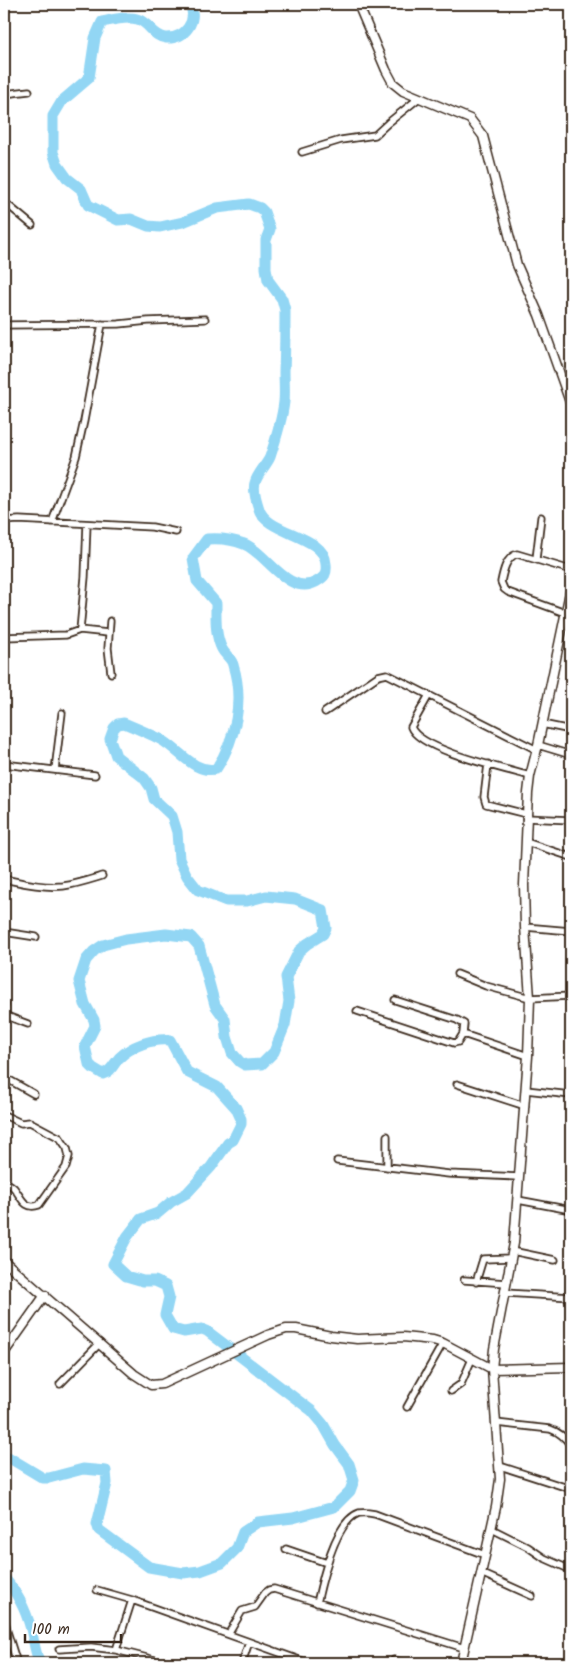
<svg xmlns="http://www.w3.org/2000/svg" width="575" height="1667" font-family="Kalam,sans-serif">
  <rect width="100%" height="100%" fill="#fff"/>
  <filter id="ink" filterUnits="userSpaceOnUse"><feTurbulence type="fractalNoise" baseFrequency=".02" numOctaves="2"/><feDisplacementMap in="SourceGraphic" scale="10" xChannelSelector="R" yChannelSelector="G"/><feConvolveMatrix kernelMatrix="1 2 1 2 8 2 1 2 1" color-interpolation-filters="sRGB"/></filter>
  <g filter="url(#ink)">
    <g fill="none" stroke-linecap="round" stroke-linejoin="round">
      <path stroke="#92d6f4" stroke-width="11" d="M 4,1457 L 8,1457 L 43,1478 L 49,1478 L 83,1469 L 106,1471 L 107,1483 L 97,1524 L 99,1530 L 149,1567 L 183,1573 L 200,1571 L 222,1563 L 237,1548 L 243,1532 L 258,1522 L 293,1518 L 334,1507 L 350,1491 L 354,1480 L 349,1464 L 335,1445 L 323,1424 L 312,1411 L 207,1331 L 202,1329 L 184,1332 L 173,1329 L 165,1315 L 169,1297 L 166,1286 L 155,1281 L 143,1281 L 126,1276 L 113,1264 L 127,1237 L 141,1219 L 158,1213 L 171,1202 L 187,1193 L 211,1167 L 228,1143 L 233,1140 L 241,1124 L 241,1119 L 236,1108 L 217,1087 L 187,1072 L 170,1040 C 153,1038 131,1046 119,1058 C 113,1065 111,1072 103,1074 L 93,1068 L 89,1064 L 85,1046 L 95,1026 L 94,1020 L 85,1004 L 79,981 L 86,960 L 94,951 L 103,945 L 126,939 L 166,934 L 191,937 L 199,946 L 215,1005 L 225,1019 L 227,1037 L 232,1053 L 240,1062 L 245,1065 L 262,1064 L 274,1052 L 285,1025 L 289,1001 L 286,977 L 299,951 L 307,944 L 323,934 L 326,928 L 323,910 L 295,899 L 266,896 L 247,901 L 226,901 L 198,890 L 187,876 L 179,859 L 177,832 L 172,816 L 154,799 L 151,788 L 144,778 L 116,756 L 110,739 L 114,728 L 118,724 L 124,723 C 136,728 148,733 160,739 C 178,748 194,774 216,769 C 236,739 244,700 233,665 C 232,659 225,655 222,649 C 215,635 216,619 216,603 L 197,581 L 193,558 L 207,539 C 220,538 231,539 244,544 C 266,552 288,597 316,582 C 325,577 327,574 326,564 C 325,535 266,534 259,509 C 257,503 253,489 255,483 C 257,474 266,466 270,457 C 276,439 282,420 284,402 C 285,392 284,381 284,371 C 285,351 285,331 285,310 L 282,299 L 268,280 L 266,268 L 266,240 L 270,229 L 264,212 L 260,208 L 249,204 L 217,208 L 183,222 L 160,227 L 148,226 L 131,219 L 118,220 L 88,205 L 81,189 L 67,178 L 57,164 L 53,152 L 53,116 L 62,101 L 89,78 L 95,38 L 102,22 C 112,20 127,16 137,19 C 149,22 153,37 166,38 C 185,39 198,21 190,4
        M 4,1578 C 17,1592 26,1611 31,1629 C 34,1641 35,1653 40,1663"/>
      <g stroke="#3b2a1e" stroke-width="9">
        <path id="street" d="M 4,94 L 29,91
          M 302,152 L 341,140 L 375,135 L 388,123 L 419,98
          M 4,204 L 8,205 L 32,225
          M 4,325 L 119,324 L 148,321 L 205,319
          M 4,521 L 19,520 L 152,527 L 176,532
          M 52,522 L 76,457 L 84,421 L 102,324
          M 536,559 L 541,517
          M 565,613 L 508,592 L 504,589 L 501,582 C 503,572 506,557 517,554 L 571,570
          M 110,621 L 108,648 L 111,673
          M 80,630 L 85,577 L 87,524
          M 4,637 L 66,635 L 80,630 L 108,633
          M 429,695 L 411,727 C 419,750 506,769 530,776
          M 325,712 L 378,676 L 387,674 L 537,750
          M 542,724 L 571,730
          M 538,745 L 571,755
          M 4,764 L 95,775
          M 488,764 L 484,797 L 486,804 L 526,814
          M 55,770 L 62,713
          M 526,818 L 571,820
          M 526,842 L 571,857
          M 4,879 C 23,883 44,888 63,886 C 77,884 89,880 102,876
          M 525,927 L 571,931
          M 4,932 L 36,937
          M 457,974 L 486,986 L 530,998 L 571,996
          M 4,1002 L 5,1005 L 4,1011
          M 357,1011 L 454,1043 L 458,1042 L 463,1034 L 464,1024 L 457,1020 L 395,1000
          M 4,1015 L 28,1024
          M 463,1034 L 528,1056
          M 4,1084 L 7,1080 L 11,1081 L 34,1094
          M 457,1084 L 525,1106
          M 526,1090 L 571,1095
          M 4,1115 L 21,1123 L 30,1122 L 60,1138 L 67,1148 L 69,1156 L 66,1167 L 39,1205 C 24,1210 22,1198 14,1188 C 11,1185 7,1183 4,1181
          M 387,1136 L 387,1167
          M 337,1161 L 449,1174 L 519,1177
          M 518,1200 L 571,1210
          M 512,1251 L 555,1260
          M 464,1280 L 507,1283
          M 476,1282 L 483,1259 L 511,1258
          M 505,1293 L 571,1297
          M 60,1384 L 100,1343
          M 451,1391 L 461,1384 L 472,1359
          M 407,1407 L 443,1343
          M 496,1423 L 550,1429 C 559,1432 566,1438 571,1446
          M 500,1466 L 571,1489
          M 492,1529 L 528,1547 L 544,1558 L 571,1570
          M 286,1549 L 327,1563
          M 481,1573 L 532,1596
          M 97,1590 L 132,1600 L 308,1663
          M 317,1603 C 322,1580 335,1521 359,1513 C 365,1512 370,1513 375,1514 L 485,1555
          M 4,1615 L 7,1631 L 17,1663
          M 229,1633 L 242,1611 L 255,1607 L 265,1593 L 269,1590 L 274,1589 L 464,1648
          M 59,1649 L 91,1647 L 116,1650 L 167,1663
          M 116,1650 L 132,1600
          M 394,1660 L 405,1663
          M 242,1663 L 249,1642"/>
      </g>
      <g stroke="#3b2a1e" stroke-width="11">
        <path id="secondary" d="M 358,4 L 386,70 L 393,83 L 403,91 L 470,119 L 483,136 L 517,265 L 539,315 L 571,405
          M 4,1261 L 134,1374 L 151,1385 L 162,1384 L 268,1335 L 286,1329 L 296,1329 L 331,1336 L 357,1339 L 403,1337 L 433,1340 L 443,1343 L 492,1369 L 571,1367
          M 4,1353 L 45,1295
          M 461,1663 L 496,1507 L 500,1479 L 492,1369 L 494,1349 L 514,1243 L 528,1056 L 530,998 L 525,927 L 524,885 L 528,793 L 530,776 L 538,745 L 571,587"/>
      </g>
      <use href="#street" stroke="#fff" stroke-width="5.5"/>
      <use href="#secondary" stroke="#fff" stroke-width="8"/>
    </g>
  </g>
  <rect width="575" height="1667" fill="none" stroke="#fff" stroke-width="20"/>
  <rect x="10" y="10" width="555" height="1647" fill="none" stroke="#3b2a1e" stroke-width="2" filter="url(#ink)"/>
  <path d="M25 1634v8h96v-8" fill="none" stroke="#3b2a1e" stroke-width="2.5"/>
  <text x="32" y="1634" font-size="15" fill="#3b2a1e" stroke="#ffffff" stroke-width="4" paint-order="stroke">100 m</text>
</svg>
